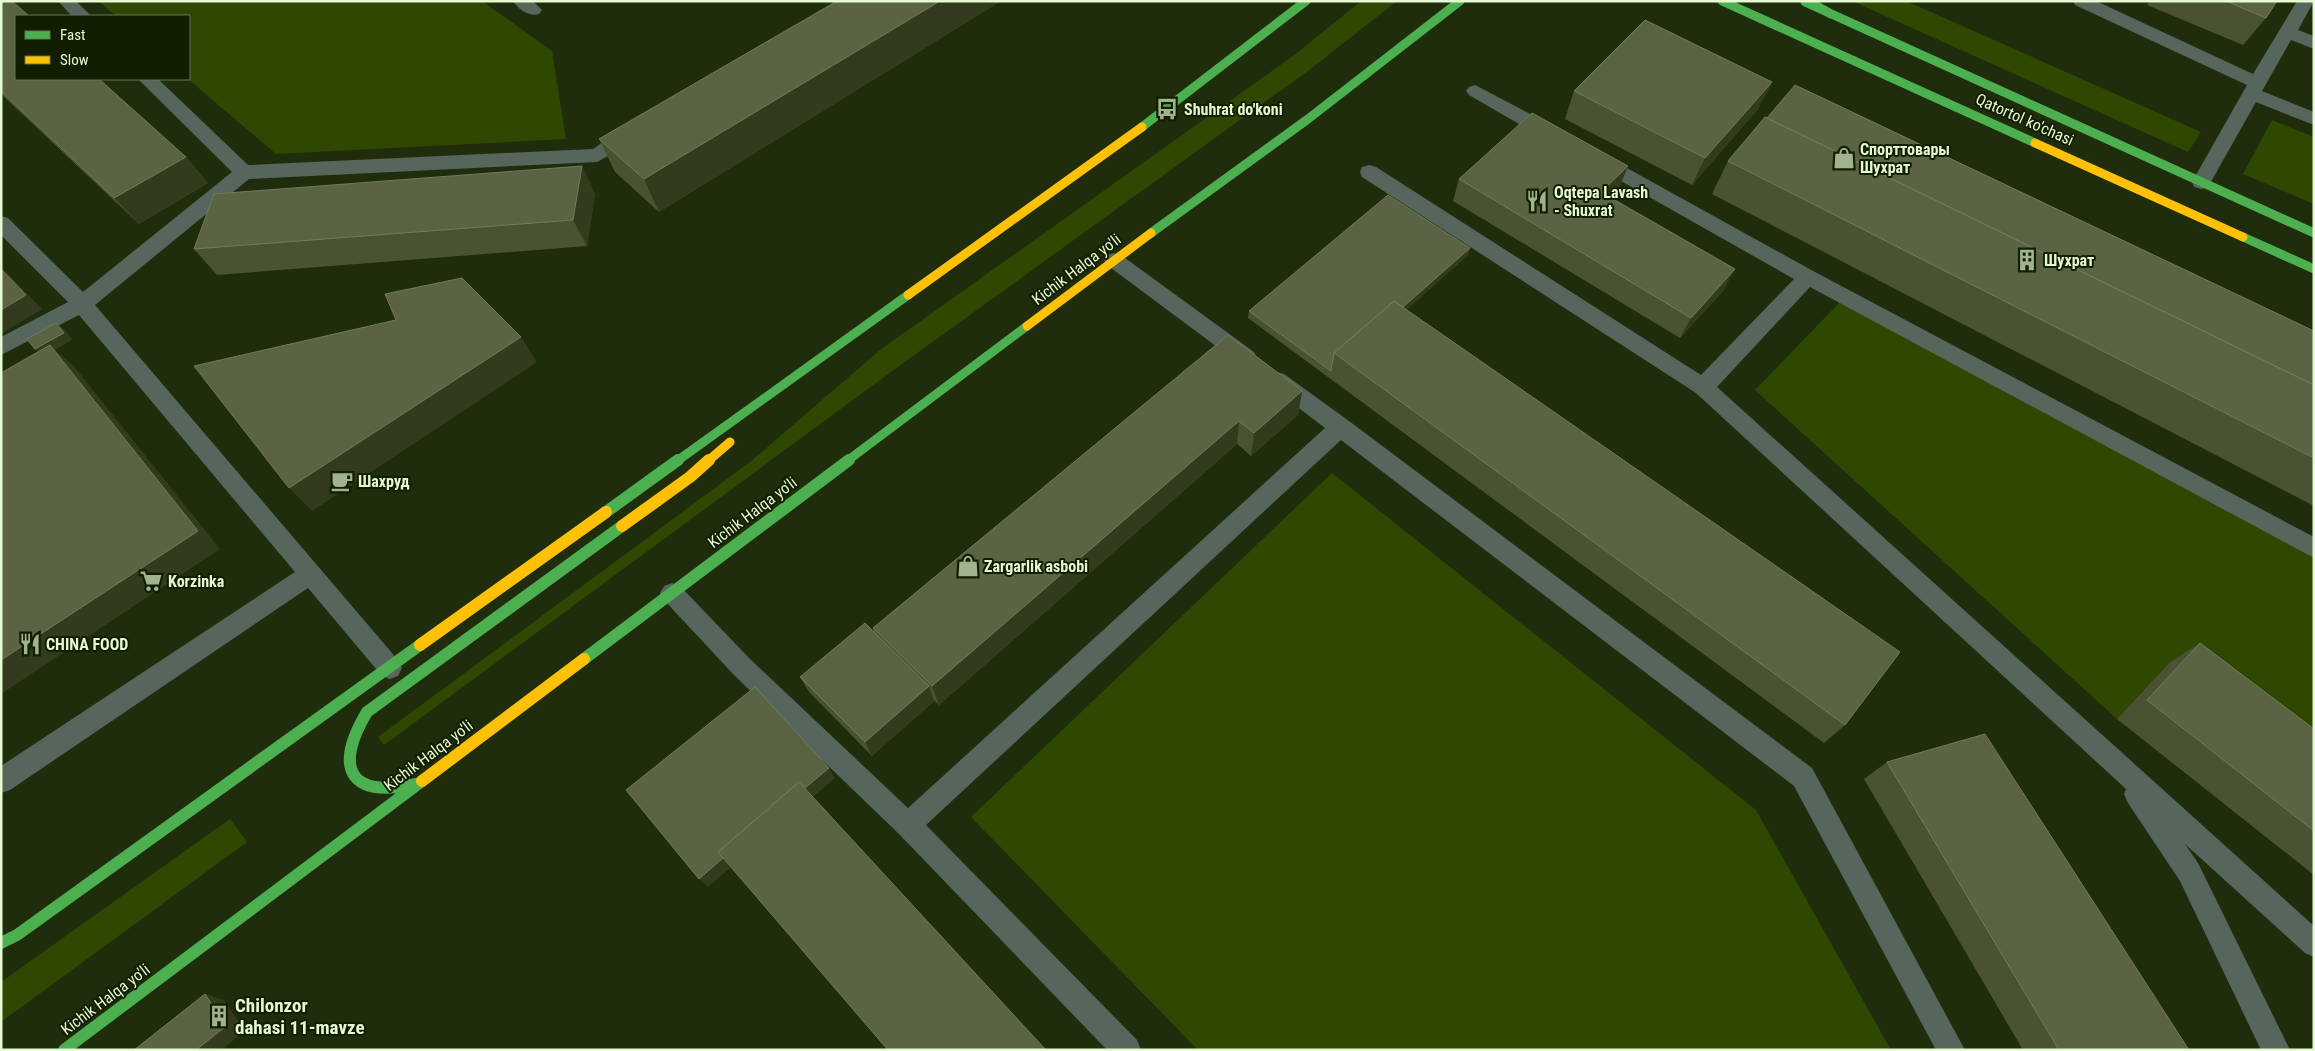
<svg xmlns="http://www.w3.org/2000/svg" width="2315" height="1051" font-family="'Roboto Condensed',sans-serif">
  <rect width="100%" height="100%" fill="#202d0d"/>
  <path fill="#2e4802" d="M 98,1 L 482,1 L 552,51 L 566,139 L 276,154 L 188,79 L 189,16 L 116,16 Z
    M 1361,1 L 1397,1 L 1312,68 L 895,369 L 384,745 L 378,737 L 750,462 L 880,350 L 1293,56 Z
    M 1852,1 L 1906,1 L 2201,132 L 2188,152 Z
    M 2272,120 L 2314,137 L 2314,204 L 2243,174 Z
    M 1841,301 L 2314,558 L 2314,773 L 2169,663 L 2117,719 L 1755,390 Z
    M 1332,473 L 1756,810 L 1891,1050 L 1198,1050 L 971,817 Z
    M 230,819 L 247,842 L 1,1022 L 1,982 Z"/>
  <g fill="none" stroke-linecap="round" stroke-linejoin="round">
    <path fill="#57665c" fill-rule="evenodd" d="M 58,1 L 76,1 L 91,16 L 72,16 Z
      M 513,1 L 533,1 L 542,10 L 539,14 C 529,17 519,10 513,1 Z
      M 2073,1 L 2096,1 L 2253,74 L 2297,1 L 2314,1 L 2298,30 L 2314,36 L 2314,49 L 2291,40 L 2262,91 L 2314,112 L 2314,125 L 2256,102 L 2208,187 L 2201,189 L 2194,187 L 2192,182 L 2247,85 L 2075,5 Z
      M 138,79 L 158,79 L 248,165 L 593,149 C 606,141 622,126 637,130 L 639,135 L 637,140 L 597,162 L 249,179 L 95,305 L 398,660 L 402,668 L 398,676 L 390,679 L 382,676 L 308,588 L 10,790 L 1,793 L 1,766 L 295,572 L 79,315 L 1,355 L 1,337 L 68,302 L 1,235 L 1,216 L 8,218 L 83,292 L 232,172 Z
      M 1475,85 L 1559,129 L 1561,134 L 1559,139 L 1552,140 L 1545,139 L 1469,95 L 1466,91 L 1469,87 Z
      M 1598,152 L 1815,272 L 2314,537 L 2314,558 L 1810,287 L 1717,387 L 2314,926 L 2314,957 L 2305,953 L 2185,844 L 2198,863 L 2290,1050 L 2261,1050 L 2180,881 L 2128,803 L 2124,794 L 2126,789 L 1696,393 L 1362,177 L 1360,172 L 1362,167 L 1369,165 L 1376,167 L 1701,375 L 1794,279 L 1591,164 L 1589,159 L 1591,154 Z
      M 1114,253 L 1121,255 L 1254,352 L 1257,358 L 1254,364 L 1247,366 L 1240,364 L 1107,265 L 1104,260 L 1107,255 Z
      M 1277,372 L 1284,374 L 1349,421 L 1812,768 L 1965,1050 L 1936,1050 L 1794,786 L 1341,440 L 926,825 L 1137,1040 L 1141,1050 L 1107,1050 L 899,834 L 734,675 L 664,600 L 660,593 L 664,586 L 672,583 L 680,586 L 750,659 L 908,808 L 1325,428 L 1270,386 L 1267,380 L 1270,374 Z"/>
    <path stroke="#4caf50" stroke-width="9" d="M 1722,1 L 2035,143
      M 1808,1 L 1831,14
      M 1805,2 L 2314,233
      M 1142,127 L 1306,1
      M 1151,233 L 1308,119 L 1460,1
      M 2243,237 L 2314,269
      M 677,461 L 908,295
      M 847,461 L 1027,326"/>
    <path stroke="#4caf50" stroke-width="12" d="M 606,512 L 678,460
      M 584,659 L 849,460
      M 415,784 C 348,799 334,767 367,712 L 622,526
      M 1,943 L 17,935 L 420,645
      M 64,1050 L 422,781"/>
    <path stroke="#ffc107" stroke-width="9" d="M 2035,143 L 2243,237
      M 908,295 L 1142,127
      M 1027,326 L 1151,233
      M 708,461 L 730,442"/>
    <path stroke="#ffc107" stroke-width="12" d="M 622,526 L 690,477 L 709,460
      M 420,645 L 606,512
      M 422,781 L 584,659"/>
  </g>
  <path fill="#4a5234" d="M 1,1 L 186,157 L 208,183 L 139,224 L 1,94 Z
    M 837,1 L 1001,1 L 659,212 L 615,172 L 599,139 Z
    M 2150,1 L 2277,1 L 2266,18 L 2243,45 L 2147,5 Z
    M 1772,82 L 1758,109 L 1692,185 L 1565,119 L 1574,91 Z
    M 1728,161 L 2314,331 L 2314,506 L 1712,194 Z
    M 1628,166 L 1619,188 L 1610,197 L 1724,290 L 1680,338 L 1453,201 L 1459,179 Z
    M 595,193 L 587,246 L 217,275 L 194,249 Z
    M 1470,248 L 1468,255 L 1406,310 L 1845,725 L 1824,743 L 1248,318 L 1249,311 Z
    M 1228,335 L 1302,391 L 1298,415 L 1251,456 L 1237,444 L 939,705 L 934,700 L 934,701 L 872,756 L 809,692 L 800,677 L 874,632 L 873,628 Z
    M 2200,643 L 2314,729 L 2314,875 L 2117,719 L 2169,663 Z
    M 1887,762 L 2189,1050 L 2023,1050 L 1864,779 Z"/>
  <path fill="#323b1d" d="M 940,1 L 1001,1 L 659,212 L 644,179 Z
    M 1772,82 L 1758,109 L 1692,185 L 1705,158 Z
    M 186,157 L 208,183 L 139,224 L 114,198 Z
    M 582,166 L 595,193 L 587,246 L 573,220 Z
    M 1628,166 L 1619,188 L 1593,214 L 1601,192 Z
    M 1470,248 L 1468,255 L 1347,363 L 1343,360 Z
    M 1,267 L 42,309 L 1,334 Z
    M 1735,269 L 1724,290 L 1680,338 L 1691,318 Z
    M 56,323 L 65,330 L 72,340 L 55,350 L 73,365 L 220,549 L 1,694 L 1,660 L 44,357 L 35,349 Z
    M 521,337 L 537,362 L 312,511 L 289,488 Z
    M 1302,391 L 1298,415 L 1251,456 L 1254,433 Z
    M 1239,421 L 1237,444 L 939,705 L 932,686 Z
    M 929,686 L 934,701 L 872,756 L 865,742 Z
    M 829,768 L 835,778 L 708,887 L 699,879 Z
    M 205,994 L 224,1000 L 245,1031 L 221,1050 L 196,1050 Z"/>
  <path fill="#5a6445" stroke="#707b5b" d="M 1,1 L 12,1 L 29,16 L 16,16 L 16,79 L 99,79 L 186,157 L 114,198 L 1,91 Z
    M 837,1 L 940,1 L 644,179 L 599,139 Z
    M 2226,1 L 2277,1 L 2266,18 Z
    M 1645,20 L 1772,82 L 1705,158 L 1574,91 Z
    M 1795,85 L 2314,331 L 2314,385 L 1767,118 Z
    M 1532,113 L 1628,166 L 1601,192 L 1735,269 L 1691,318 L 1459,179 Z
    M 1765,117 L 2314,385 L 2314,458 L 1728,161 Z
    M 582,166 L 573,220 L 194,249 L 214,194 Z
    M 1388,195 L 1470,248 L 1403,307 L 1394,301 L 1334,353 L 1331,371 L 1249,311 Z
    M 1,269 L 26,295 L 1,310 Z
    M 462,278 L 521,337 L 289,488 L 194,366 L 396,320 L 385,294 Z
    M 1394,301 L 1900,652 L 1845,725 L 1334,353 Z
    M 56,323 L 64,333 L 35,349 L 27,339 Z
    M 1228,335 L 1302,391 L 1254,433 L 1239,421 L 932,686 L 873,628 Z
    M 50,345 L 198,531 L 1,660 L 1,373 Z
    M 865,623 L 929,686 L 865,742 L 800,677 Z
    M 2200,643 L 2314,729 L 2314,831 L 2147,700 Z
    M 755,687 L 829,768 L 805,788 L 799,782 L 718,852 L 723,858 L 699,879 L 626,790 Z
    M 1985,734 L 2189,1050 L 2059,1050 L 1887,762 Z
    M 799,782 L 1046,1050 L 888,1050 L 718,852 Z
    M 205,994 L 226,1026 L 196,1050 L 134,1050 Z"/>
  <defs>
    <g id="bus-bare" transform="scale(1.725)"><path d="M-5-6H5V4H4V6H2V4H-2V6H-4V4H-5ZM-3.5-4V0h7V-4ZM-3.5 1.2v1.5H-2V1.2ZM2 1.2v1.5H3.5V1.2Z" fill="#a0b28e" stroke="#121e02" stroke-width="2.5" paint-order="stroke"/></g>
    <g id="shop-bare" transform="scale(1.725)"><path d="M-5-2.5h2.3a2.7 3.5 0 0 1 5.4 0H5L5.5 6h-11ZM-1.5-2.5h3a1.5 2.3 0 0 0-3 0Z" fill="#a0b28e" stroke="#121e02" stroke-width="2.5" paint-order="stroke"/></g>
    <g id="restaurant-bare" transform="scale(1.725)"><path d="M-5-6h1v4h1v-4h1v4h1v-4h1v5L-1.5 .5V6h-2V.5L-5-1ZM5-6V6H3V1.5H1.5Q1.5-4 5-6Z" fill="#a0b28e" stroke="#121e02" stroke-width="2.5" paint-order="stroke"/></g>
    <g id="building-bare" transform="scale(1.725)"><path d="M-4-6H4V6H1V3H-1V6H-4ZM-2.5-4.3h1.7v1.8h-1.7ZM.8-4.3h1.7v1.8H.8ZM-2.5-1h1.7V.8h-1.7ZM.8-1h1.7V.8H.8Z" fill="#a0b28e" stroke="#121e02" stroke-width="2.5" paint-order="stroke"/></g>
    <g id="cafe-bare" transform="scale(1.725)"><path d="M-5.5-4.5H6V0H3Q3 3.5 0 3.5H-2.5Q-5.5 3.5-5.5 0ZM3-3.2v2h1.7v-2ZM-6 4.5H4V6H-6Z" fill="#a0b28e" stroke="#121e02" stroke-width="2.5" paint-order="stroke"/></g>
    <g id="supermarket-bare" transform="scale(1.725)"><path d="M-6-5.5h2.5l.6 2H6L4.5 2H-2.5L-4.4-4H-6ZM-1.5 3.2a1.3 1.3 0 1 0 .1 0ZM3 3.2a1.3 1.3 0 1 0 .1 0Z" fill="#a0b28e" stroke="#121e02" stroke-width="2.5" paint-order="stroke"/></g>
  </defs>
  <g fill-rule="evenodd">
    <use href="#bus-bare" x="1167" y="109"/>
    <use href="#shop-bare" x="1844" y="158"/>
    <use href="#restaurant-bare" x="1537" y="201"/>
    <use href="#building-bare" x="2027" y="260"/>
    <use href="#cafe-bare" x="342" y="481"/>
    <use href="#shop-bare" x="968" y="566"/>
    <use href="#supermarket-bare" x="151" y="581"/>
    <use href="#restaurant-bare" x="30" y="644"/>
    <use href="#building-bare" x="219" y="1016"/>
  </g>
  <g text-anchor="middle" stroke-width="4" stroke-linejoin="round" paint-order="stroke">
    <g font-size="16" font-weight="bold" fill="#e5f9d3" stroke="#121e02" text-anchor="start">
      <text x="1184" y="115">Shuhrat do'koni</text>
      <text x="1860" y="155">Спорттовары<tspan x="1860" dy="18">Шухрат</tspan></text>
      <text x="1554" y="198">Oqtepa Lavash<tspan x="1554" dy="18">- Shuxrat</tspan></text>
      <text x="2044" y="266">Шухрат</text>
      <text x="358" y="487">Шахруд</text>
      <text x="984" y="572">Zargarlik asbobi</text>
      <text x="168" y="587">Korzinka</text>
      <text x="46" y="650">CHINA FOOD</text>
    </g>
    <g font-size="16" fill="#e5f9d3" stroke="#121e02">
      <text transform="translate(2025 119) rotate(24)" y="6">Qatortol ko'chasi</text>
      <text transform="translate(1076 269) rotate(-37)" y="6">Kichik Halqa yo'li</text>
      <text transform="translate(752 512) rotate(-37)" y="6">Kichik Halqa yo'li</text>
      <text transform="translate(428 755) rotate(-37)" y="6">Kichik Halqa yo'li</text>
      <text transform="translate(105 999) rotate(-37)" y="6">Kichik Halqa yo'li</text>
    </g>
    <g font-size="19" font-weight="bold" fill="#e5f9d3" stroke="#121e02" text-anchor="start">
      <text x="235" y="1012">Chilonzor<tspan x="235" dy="22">dahasi 11-mavze</tspan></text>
    </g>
  </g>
  <rect width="2315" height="1051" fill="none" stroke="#e5f9d3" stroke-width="5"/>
  <rect x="15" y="15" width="175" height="65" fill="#121e02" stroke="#667656"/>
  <rect x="25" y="31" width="25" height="8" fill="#4caf50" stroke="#667656"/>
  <text x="60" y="40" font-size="15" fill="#e5f9d3">Fast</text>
  <rect x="25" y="56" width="25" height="8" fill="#ffc107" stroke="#667656"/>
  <text x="60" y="65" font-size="15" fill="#e5f9d3">Slow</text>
</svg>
